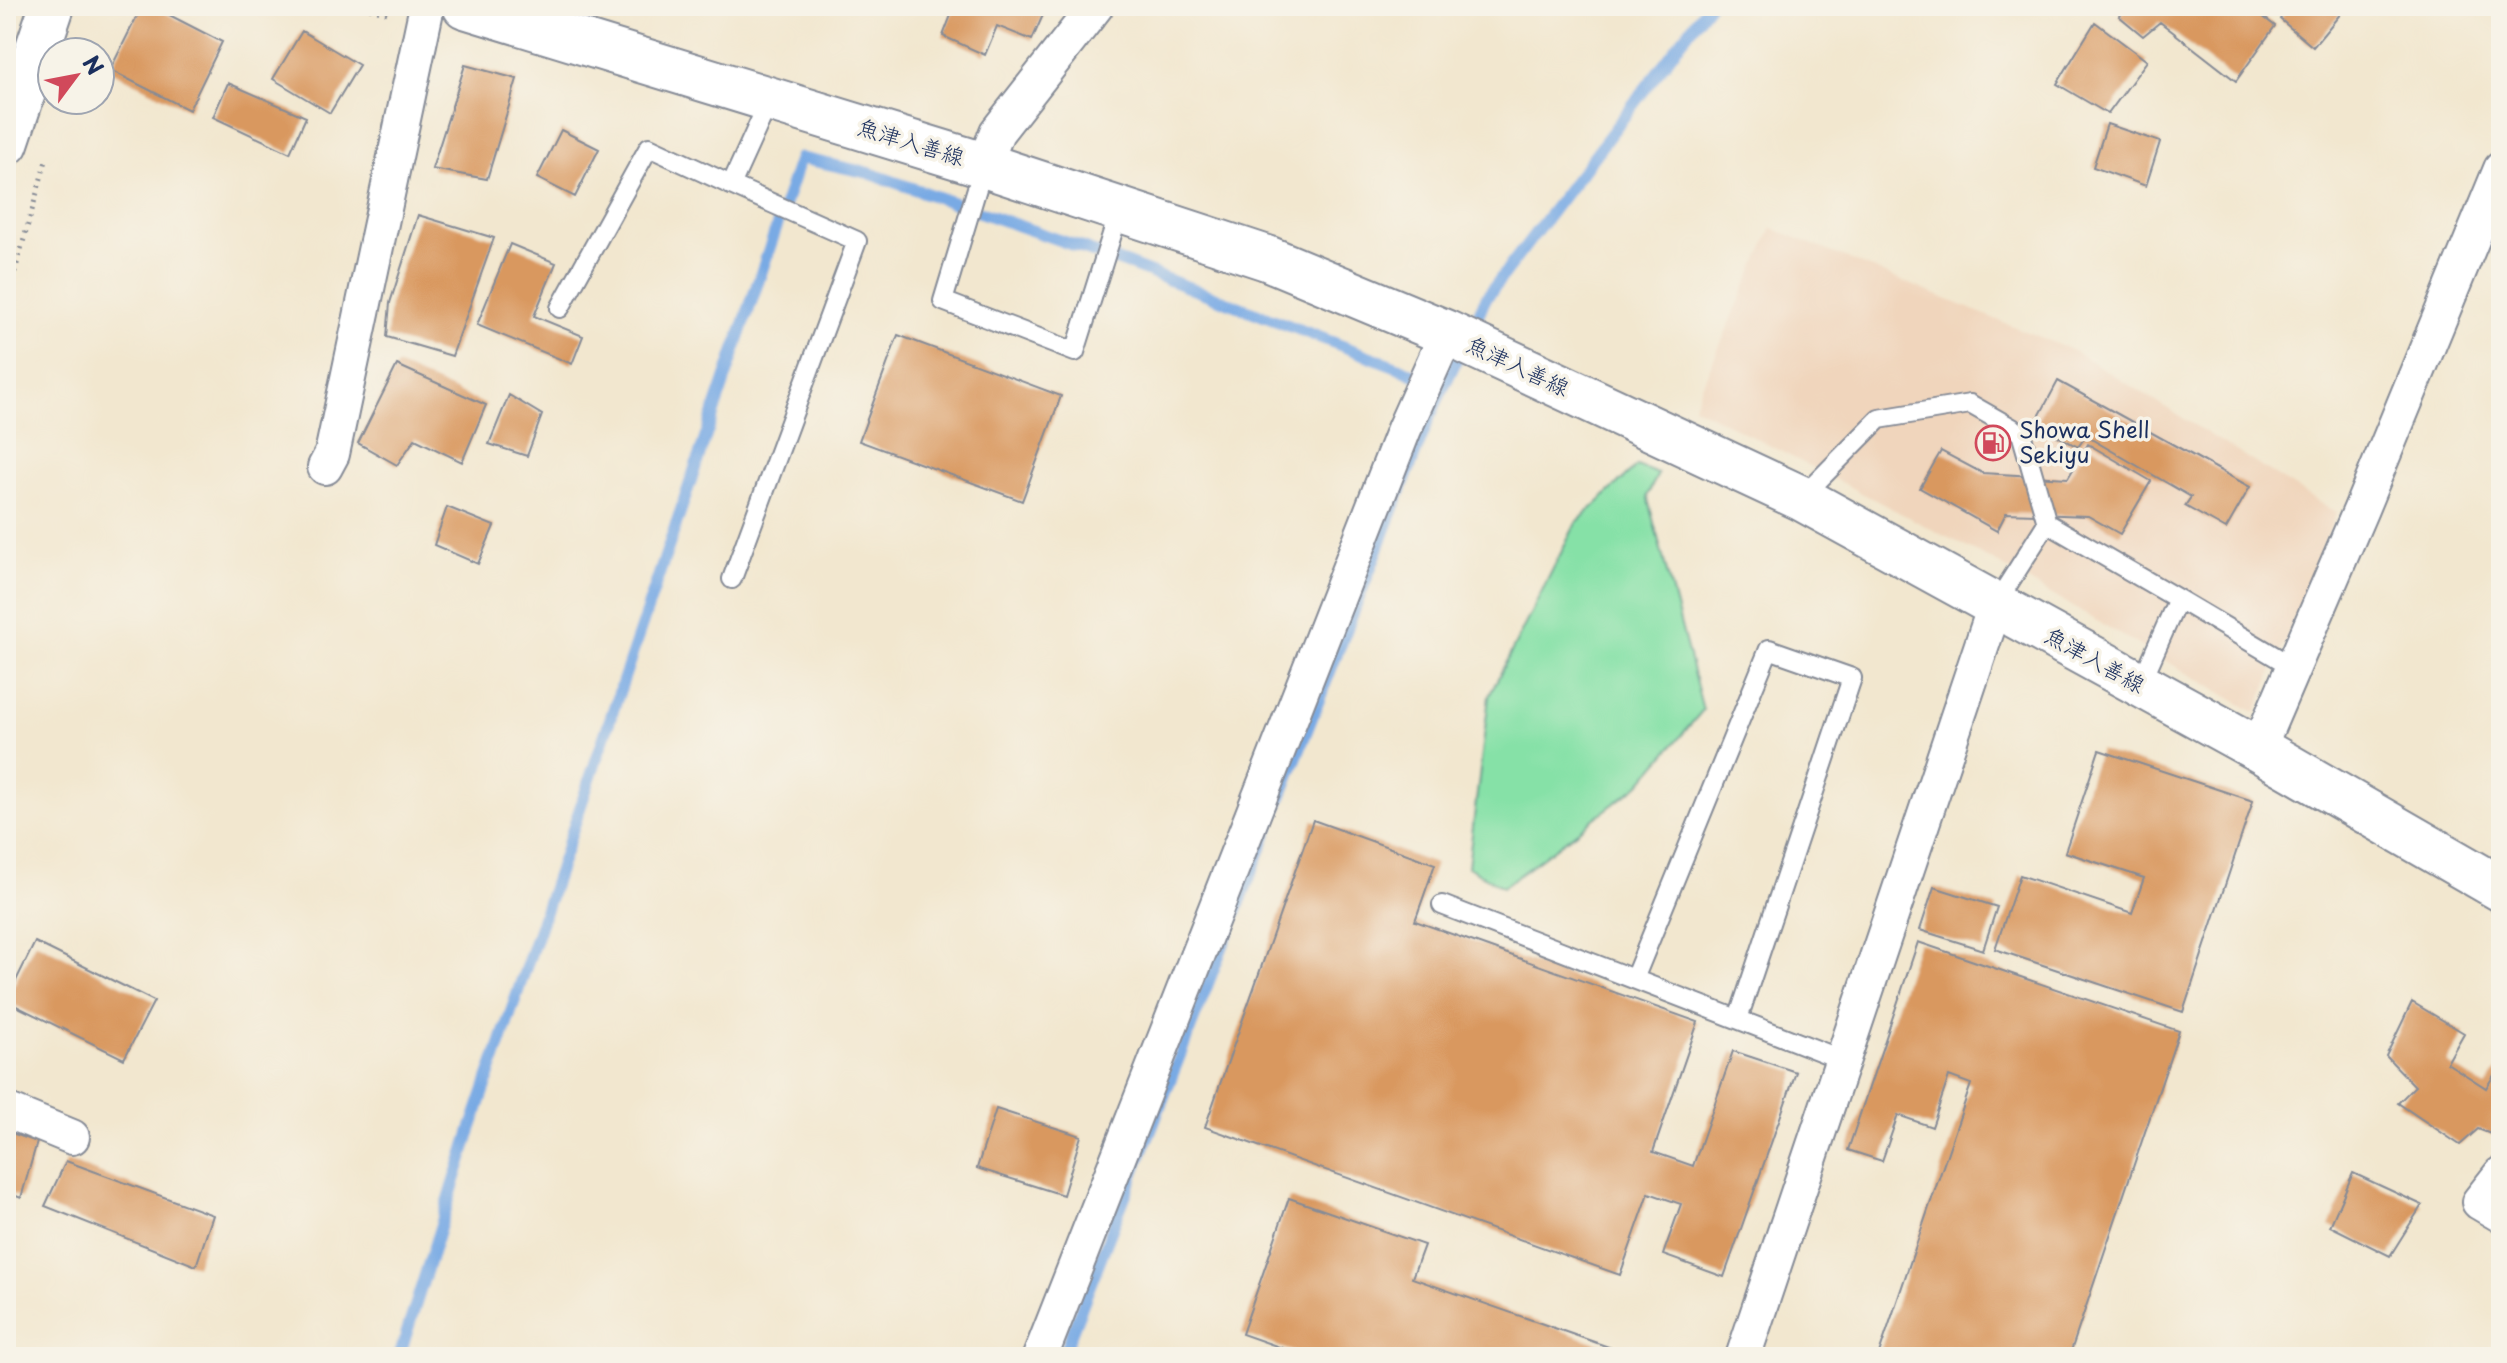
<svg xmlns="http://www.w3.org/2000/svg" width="2507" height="1363" font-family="'Playpen Sans','Klee One',sans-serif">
  <rect width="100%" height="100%" fill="#f7f3e8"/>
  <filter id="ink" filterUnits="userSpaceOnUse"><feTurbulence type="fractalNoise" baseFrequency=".0125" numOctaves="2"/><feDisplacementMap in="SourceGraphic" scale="16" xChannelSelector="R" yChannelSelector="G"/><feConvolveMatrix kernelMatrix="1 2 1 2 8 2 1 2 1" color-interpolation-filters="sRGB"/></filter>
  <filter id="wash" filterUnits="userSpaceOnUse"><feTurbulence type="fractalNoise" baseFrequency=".006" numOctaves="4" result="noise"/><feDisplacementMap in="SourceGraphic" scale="32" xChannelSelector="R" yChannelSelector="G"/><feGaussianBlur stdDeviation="1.8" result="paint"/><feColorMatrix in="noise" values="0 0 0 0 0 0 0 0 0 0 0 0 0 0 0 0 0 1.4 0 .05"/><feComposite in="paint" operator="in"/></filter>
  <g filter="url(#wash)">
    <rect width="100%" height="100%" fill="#f2e7cf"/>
    <path fill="#f0d5bc" d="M 1772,228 L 2076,352 L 2336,513 L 2256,713 L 1999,564 L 1693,406 Z"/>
    <path fill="#86e1a7" stroke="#508882" stroke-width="2" d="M 1637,466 L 1658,474 L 1647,496 L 1703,710 L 1640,784 L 1503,887 L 1468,867 L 1489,696 L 1576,523 Z"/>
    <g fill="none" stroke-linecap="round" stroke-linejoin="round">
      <path stroke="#79aae4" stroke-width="12" d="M 399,1357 L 471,1130 L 800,158 L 869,173 L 1130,265 L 1400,368 L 1443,389
        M 1062,1357 L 1430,416 L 1486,298 L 1708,6"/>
    </g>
    <g id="blocks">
      <path fill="#d9985e" d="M 142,6 L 152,6 L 222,42 L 189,110 L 110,70 Z
        M 944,6 L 1047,6 L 1032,40 L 997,26 L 985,55 L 943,36 L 953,10 Z
        M 2127,6 L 2249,6 L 2275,26 L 2236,81 L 2160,22 L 2143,36 L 2119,16 Z
        M 2290,6 L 2347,6 L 2313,47 L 2280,19 Z
        M 2095,22 L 2147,61 L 2108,114 L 2057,84 Z
        M 302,31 L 359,65 L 330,113 L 273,79 Z
        M 465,65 L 517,79 L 487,179 L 432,169 Z
        M 228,83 L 306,117 L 290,153 L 213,117 Z
        M 2107,124 L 2160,142 L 2146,186 L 2093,167 Z
        M 561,130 L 599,149 L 575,197 L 537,178 Z
        M 418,215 L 494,238 L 452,356 L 387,337 L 390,303 Z
        M 510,244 L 556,263 L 534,316 L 583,336 L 572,364 L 477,325 Z
        M 898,335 L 1061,396 L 1022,501 L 859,441 Z
        M 397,365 L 486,405 L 462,462 L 415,439 L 397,465 L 358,443 Z
        M 2058,381 L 2250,487 L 2226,529 L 2185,506 L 2191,497 L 2086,436 L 2078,447 L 2035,424 Z
        M 509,395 L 542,415 L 527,456 L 489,444 Z
        M 2088,444 L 2151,481 L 2120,534 L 2088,516 L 2006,513 L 1997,531 L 1920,488 L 1941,451 L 1982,473 L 2068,478 Z
        M 447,507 L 494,526 L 478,564 L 434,545 Z
        M 2099,750 L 2253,801 L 2183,1012 L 1995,949 L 2020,875 L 2132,913 L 2144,878 L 2065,852 Z
        M 1313,820 L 1435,864 L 1415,921 L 1698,1022 L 1653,1152 L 1693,1166 L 1733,1051 L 1796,1072 L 1724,1277 L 1663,1255 L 1681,1204 L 1649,1193 L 1620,1275 L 1205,1127 Z
        M 1934,887 L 1997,907 L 1983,950 L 1920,930 Z
        M 35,942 L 154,1001 L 124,1059 L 6,1001 Z
        M 1918,942 L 2179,1031 L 2069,1357 L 1878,1357 L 1971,1084 L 1949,1076 L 1932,1127 L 1898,1115 L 1882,1161 L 1848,1150 Z
        M 2412,1002 L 2464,1033 L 2447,1063 L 2486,1088 L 2501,1064 L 2501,1138 L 2478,1129 L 2460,1145 L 2398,1103 L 2415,1086 L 2386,1056 Z
        M 996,1109 L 1081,1136 L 1063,1195 L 977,1168 Z
        M 6,1131 L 37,1142 L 21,1198 L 6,1192 Z
        M 66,1161 L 213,1215 L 196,1266 L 45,1206 Z
        M 2353,1173 L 2422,1205 L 2390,1256 L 2330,1226 Z
        M 1289,1198 L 1424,1245 L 1412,1278 L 1637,1357 L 1386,1357 L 1379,1355 L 1378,1357 L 1308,1357 L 1242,1334 Z"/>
    </g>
  </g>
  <g filter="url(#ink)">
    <use href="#blocks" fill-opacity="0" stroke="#868b96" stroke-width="2"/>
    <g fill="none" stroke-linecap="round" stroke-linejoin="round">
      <g stroke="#868b96" stroke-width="22">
        <path id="service" d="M 984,165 L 943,301 L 1075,352 L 1120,209
          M 731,185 L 857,241 L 732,579
          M 560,308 L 649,147 L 731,185 L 770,99
          M 1801,498 L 1879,419 L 1970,404 L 2021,433 L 2047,523 L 1995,605
          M 2047,523 L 2178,599 L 2140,685
          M 2178,599 L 2293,667
          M 1442,905 L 1843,1060
          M 1634,979 L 1769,649 L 1852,678 L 1738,1019"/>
      </g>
      <g stroke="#868b96" stroke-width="38">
        <path id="minor" d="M 984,165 L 997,132 L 1096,6
          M 325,467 L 332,454 L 427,6
          M 2258,749 L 2361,509 L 2501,169
          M 6,1110 L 72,1137
          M 2501,1174 L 2479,1202 L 2501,1215
          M 1040,1357 L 1404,429 L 1447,333
          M 1743,1357 L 1995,606"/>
      </g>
      <g stroke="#868b96" stroke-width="48">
        <path id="secondary" d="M 465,6 L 984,165 L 1267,258 L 1447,333 L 1801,498 L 2258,749 L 2501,889
          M 6,143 L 52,6"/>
      </g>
      <path stroke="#868b96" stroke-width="5" stroke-dasharray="2 6" stroke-linecap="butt" d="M 362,6 L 388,13
        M 6,303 L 47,157"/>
      <use href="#service" stroke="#fff" stroke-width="18"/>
      <use href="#minor" stroke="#fff" stroke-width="34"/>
      <use href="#secondary" stroke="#fff" stroke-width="44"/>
    </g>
  </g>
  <defs>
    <g id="fuel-ring" transform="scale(1.8)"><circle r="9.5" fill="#f7f3e8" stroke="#d1495b" stroke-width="1.5"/><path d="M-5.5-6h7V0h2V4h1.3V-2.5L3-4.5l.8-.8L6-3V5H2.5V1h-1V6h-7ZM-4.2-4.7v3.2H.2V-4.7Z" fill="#d1495b"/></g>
  </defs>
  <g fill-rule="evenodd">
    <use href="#fuel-ring" x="1993" y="443"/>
  </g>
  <g text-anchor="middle" stroke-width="7" stroke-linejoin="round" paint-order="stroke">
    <g font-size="22" fill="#1b2f5e" stroke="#f7f3e8">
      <text transform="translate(911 142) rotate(17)" y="8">魚津入善線</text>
      <text transform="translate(1518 366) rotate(25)" y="8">魚津入善線</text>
      <text transform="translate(2095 660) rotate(29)" y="8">魚津入善線</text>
    </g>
    <g font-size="22" fill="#1b2f5e" stroke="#f7f3e8" text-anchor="start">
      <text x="2019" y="438">Showa Shell<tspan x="2019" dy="25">Sekiyu</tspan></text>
    </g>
  </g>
  <rect width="2507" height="1363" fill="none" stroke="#f7f3e8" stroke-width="32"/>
  <g transform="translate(76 76) rotate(58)"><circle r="38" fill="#f7f3e8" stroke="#9fa5b1" stroke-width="2"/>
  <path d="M0-6L14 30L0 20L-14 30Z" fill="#d1495b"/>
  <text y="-12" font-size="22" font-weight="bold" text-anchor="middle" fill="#1b2f5e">N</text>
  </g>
</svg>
